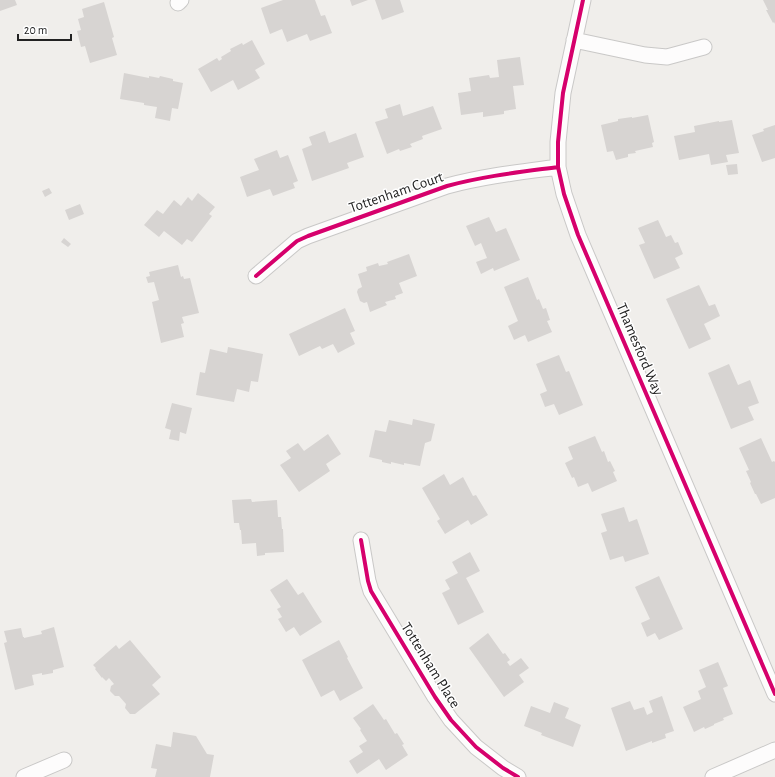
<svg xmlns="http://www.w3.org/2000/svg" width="775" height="777" font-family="'Alegreya Sans',sans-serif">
  <rect width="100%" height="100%" fill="#f0eeeb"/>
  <path fill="#d7d4d2" d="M 0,0 L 15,0 L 17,5 L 0,11 Z
    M 283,0 L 315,0 L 321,16 L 325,15 L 332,33 L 310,41 L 307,34 L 287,42 L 282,29 L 270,34 L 261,8 Z
    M 350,0 L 368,0 L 352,6 Z
    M 375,0 L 400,0 L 404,12 L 382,20 Z
    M 763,0 L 775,0 L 775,24 L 774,22 L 773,23 L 766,10 L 768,10 Z
    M 104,2 L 114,37 L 112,38 L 117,55 L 90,63 L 85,46 L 81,47 L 77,31 L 81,30 L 78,19 L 84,17 L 82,9 Z
    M 252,40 L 265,64 L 255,70 L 260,78 L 238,90 L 233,80 L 211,92 L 198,69 L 217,58 L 219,61 L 222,59 L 221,57 L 231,51 L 230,49 L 242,43 L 243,45 Z
    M 520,57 L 524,85 L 513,86 L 516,109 L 504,111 L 504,114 L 483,117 L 483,112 L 461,115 L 458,93 L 471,91 L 469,78 L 489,75 L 490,78 L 499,77 L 497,60 Z
    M 124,73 L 149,78 L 149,76 L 159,78 L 160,76 L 173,79 L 173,81 L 183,83 L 178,109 L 172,108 L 170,121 L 155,118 L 157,107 L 144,105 L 144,103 L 120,99 Z
    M 400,104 L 403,116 L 433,106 L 442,129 L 422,136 L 423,139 L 410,144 L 412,147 L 400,151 L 399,149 L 387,154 L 375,122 L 388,118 L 385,109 Z
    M 648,115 L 654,142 L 652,143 L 653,147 L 635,151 L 636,153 L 628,154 L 628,157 L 616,160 L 613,151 L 607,152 L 601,125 L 618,121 L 618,119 L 632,117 L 632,118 Z
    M 732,120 L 739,153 L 726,155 L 728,162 L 711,165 L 709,154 L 679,160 L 674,136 L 695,132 L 694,126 L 719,121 L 719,122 Z
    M 775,125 L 775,158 L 762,162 L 752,135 L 764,131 L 763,129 Z
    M 325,131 L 329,143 L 356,133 L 364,157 L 347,163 L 349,168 L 312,181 L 302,149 L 312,145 L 309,137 Z
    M 277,150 L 280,158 L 288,155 L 298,181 L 293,183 L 295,188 L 273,196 L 270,189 L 247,197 L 240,177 L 259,170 L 254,159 Z
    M 737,164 L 738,174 L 728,175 L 726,165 Z
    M 49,188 L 52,193 L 45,197 L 42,191 Z
    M 198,193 L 215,207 L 209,214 L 212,216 L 192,242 L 187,239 L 182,245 L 164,231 L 159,237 L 144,225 L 157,210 L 163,214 L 174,200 L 181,206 L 188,197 L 192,201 Z
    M 80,204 L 84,214 L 69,220 L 65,210 Z
    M 489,217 L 496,232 L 506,228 L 520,260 L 494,271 L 493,268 L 481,274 L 476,262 L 487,258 L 481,243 L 475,246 L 466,226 Z
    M 658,220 L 666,237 L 671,235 L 675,243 L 678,242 L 683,254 L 675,258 L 680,268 L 654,279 L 639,245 L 645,243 L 638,228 Z
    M 64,238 L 71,244 L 68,247 L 61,242 Z
    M 409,254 L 417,276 L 399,283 L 403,293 L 395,296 L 396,299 L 385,302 L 387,305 L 370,312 L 367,302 L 364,303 L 360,301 L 357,292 L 358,289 L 362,287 L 358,274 L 367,271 L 366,267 L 378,263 L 379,266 L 388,264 L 387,262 Z
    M 178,265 L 181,277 L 183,276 L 184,279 L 190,278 L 199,313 L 182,317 L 184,323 L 181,324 L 184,337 L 161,343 L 152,302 L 159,300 L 154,282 L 148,283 L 146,277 L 150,276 L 149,272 Z
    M 528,277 L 537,300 L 539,299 L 543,309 L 546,308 L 550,320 L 547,321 L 552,332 L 528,342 L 525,335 L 514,340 L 508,326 L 518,321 L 504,287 Z
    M 699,285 L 709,306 L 715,304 L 720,316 L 704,324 L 711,339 L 689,349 L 666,299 Z
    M 345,308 L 355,331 L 350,333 L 355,344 L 338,353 L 333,344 L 322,349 L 320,346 L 299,356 L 289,334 Z
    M 228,347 L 263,354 L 258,382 L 251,381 L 249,392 L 237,389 L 234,402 L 196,395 L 200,372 L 205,373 L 210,349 L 227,353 Z
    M 559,355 L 566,372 L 569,371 L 583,405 L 559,415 L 554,404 L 545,407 L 540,394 L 547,391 L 536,364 Z
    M 729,364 L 738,385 L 750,380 L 759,403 L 748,407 L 754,420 L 731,429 L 708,373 Z
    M 172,403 L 192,408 L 186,434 L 180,432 L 179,441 L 169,439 L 171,430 L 165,428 Z
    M 413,419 L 435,424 L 431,441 L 425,443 L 420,466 L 404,463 L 404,465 L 391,462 L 391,464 L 382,462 L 382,460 L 369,457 L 375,430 L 386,432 L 389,420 L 412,425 Z
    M 328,434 L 341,454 L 326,464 L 330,471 L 299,492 L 280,465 L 291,458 L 286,451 L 298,443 L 304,451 Z
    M 595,436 L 602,452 L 604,451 L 608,462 L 610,461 L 615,471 L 613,472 L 617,481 L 592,492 L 588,483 L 578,487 L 574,477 L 572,478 L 565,463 L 573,459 L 568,447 Z
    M 761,438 L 772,462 L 774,461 L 775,462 L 775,498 L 761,504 L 756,494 L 755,494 L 750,483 L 751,482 L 746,471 L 749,470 L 739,448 Z
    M 444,474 L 450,485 L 463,477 L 473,496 L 476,495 L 488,515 L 471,525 L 468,520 L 445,534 L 437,521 L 440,519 L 422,488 Z
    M 251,499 L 252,502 L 277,500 L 278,517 L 281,517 L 282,529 L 283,529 L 284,552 L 265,553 L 265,555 L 257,556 L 256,543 L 242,544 L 241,530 L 240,530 L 239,523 L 234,523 L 232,500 Z
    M 624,507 L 629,522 L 637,519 L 649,554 L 625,562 L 623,556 L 610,560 L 601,533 L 607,531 L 601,514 Z
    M 470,552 L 480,571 L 466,578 L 484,612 L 458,625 L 442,593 L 450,589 L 445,580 L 458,573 L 452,562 Z
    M 659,576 L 683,629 L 659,640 L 655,633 L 647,637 L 641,623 L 650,619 L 635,587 Z
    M 287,579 L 298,595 L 303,592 L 322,622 L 300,636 L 294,627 L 286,632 L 278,619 L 282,617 L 277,609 L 281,607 L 270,590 Z
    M 54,627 L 64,667 L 53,670 L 53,673 L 42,675 L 42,673 L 32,675 L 34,685 L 15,690 L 4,643 L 7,642 L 4,631 L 21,628 L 23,637 L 24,637 L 24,638 L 42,634 L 41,631 Z
    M 488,633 L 503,654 L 505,653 L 510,660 L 507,662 L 510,666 L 521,658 L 529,668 L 519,675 L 524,682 L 504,697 L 469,648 Z
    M 130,640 L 161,677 L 152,685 L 160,694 L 135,714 L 130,714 L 125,708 L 126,704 L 119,696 L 115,696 L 110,691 L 111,686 L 114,684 L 109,678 L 106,681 L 102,677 L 102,678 L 95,669 L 96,668 L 93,665 L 116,645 L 119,649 Z
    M 339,640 L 348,657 L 347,658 L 363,688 L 340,701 L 334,690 L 321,697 L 302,660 Z
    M 718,662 L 728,686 L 723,688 L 733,714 L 723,718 L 724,720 L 714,724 L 714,725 L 705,729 L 704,727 L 694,732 L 683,707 L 701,699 L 698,691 L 706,687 L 699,670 Z
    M 662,696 L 674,731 L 665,734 L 666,738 L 652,743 L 652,741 L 626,751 L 611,708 L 630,701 L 634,710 L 644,707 L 647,715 L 653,712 L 649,701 Z
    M 554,702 L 569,708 L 565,718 L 581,725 L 573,747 L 541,735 L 542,733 L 524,726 L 531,706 L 550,713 Z
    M 373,704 L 384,720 L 386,719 L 395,734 L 397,733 L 404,744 L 402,745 L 408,755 L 386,770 L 379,759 L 357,774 L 349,761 L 363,752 L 359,746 L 367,741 L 360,730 L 361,729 L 353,718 Z
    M 173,732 L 196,736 L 207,754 L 214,755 L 210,777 L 155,777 L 157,769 L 151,768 L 156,744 L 171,747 Z"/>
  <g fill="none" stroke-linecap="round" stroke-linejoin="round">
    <g stroke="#c9c8c7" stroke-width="17">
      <path id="minor" d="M 583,0 L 563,93 L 558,142 L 558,167 L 564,194 L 578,235 L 775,694
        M 178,3 L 181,0
        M 574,40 L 645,55 L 667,57 L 704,47
        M 256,276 L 297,241 L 308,236 L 447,186 C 484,176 521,172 558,167
        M 361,540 L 368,581 L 371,591 L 435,697 L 451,720 L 476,747 L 503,768 L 518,777
        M 24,777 L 64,760
        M 713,777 L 775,750"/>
    </g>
    <use href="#minor" stroke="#fdfcfc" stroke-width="15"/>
    <g stroke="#fff" stroke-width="6">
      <path id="cycleway" d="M 583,0 L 563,93 L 558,142 L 558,167 L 564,194 L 578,235 L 775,694
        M 256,276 L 297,241 L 308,236 L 447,186 C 484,176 521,172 558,167
        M 361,540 L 368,581 L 371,591 L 435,697 L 451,720 L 476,747 L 503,768 L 518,777"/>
    </g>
    <use href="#cycleway" stroke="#d6006c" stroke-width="4"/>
  </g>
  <g text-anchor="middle" stroke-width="3" stroke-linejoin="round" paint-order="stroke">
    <g font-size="15" fill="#222" stroke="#fff">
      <text transform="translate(396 192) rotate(-19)" y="5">Tottenham Court</text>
      <text transform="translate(640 349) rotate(67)" y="5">Thamesford Way</text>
      <text transform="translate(431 665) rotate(58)" y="5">Tottenham Place</text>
    </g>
  </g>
  <path d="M18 34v6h53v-6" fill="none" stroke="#222222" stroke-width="2"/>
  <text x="24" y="34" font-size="12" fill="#222222" stroke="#ffffff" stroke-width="3" paint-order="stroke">20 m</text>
</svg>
